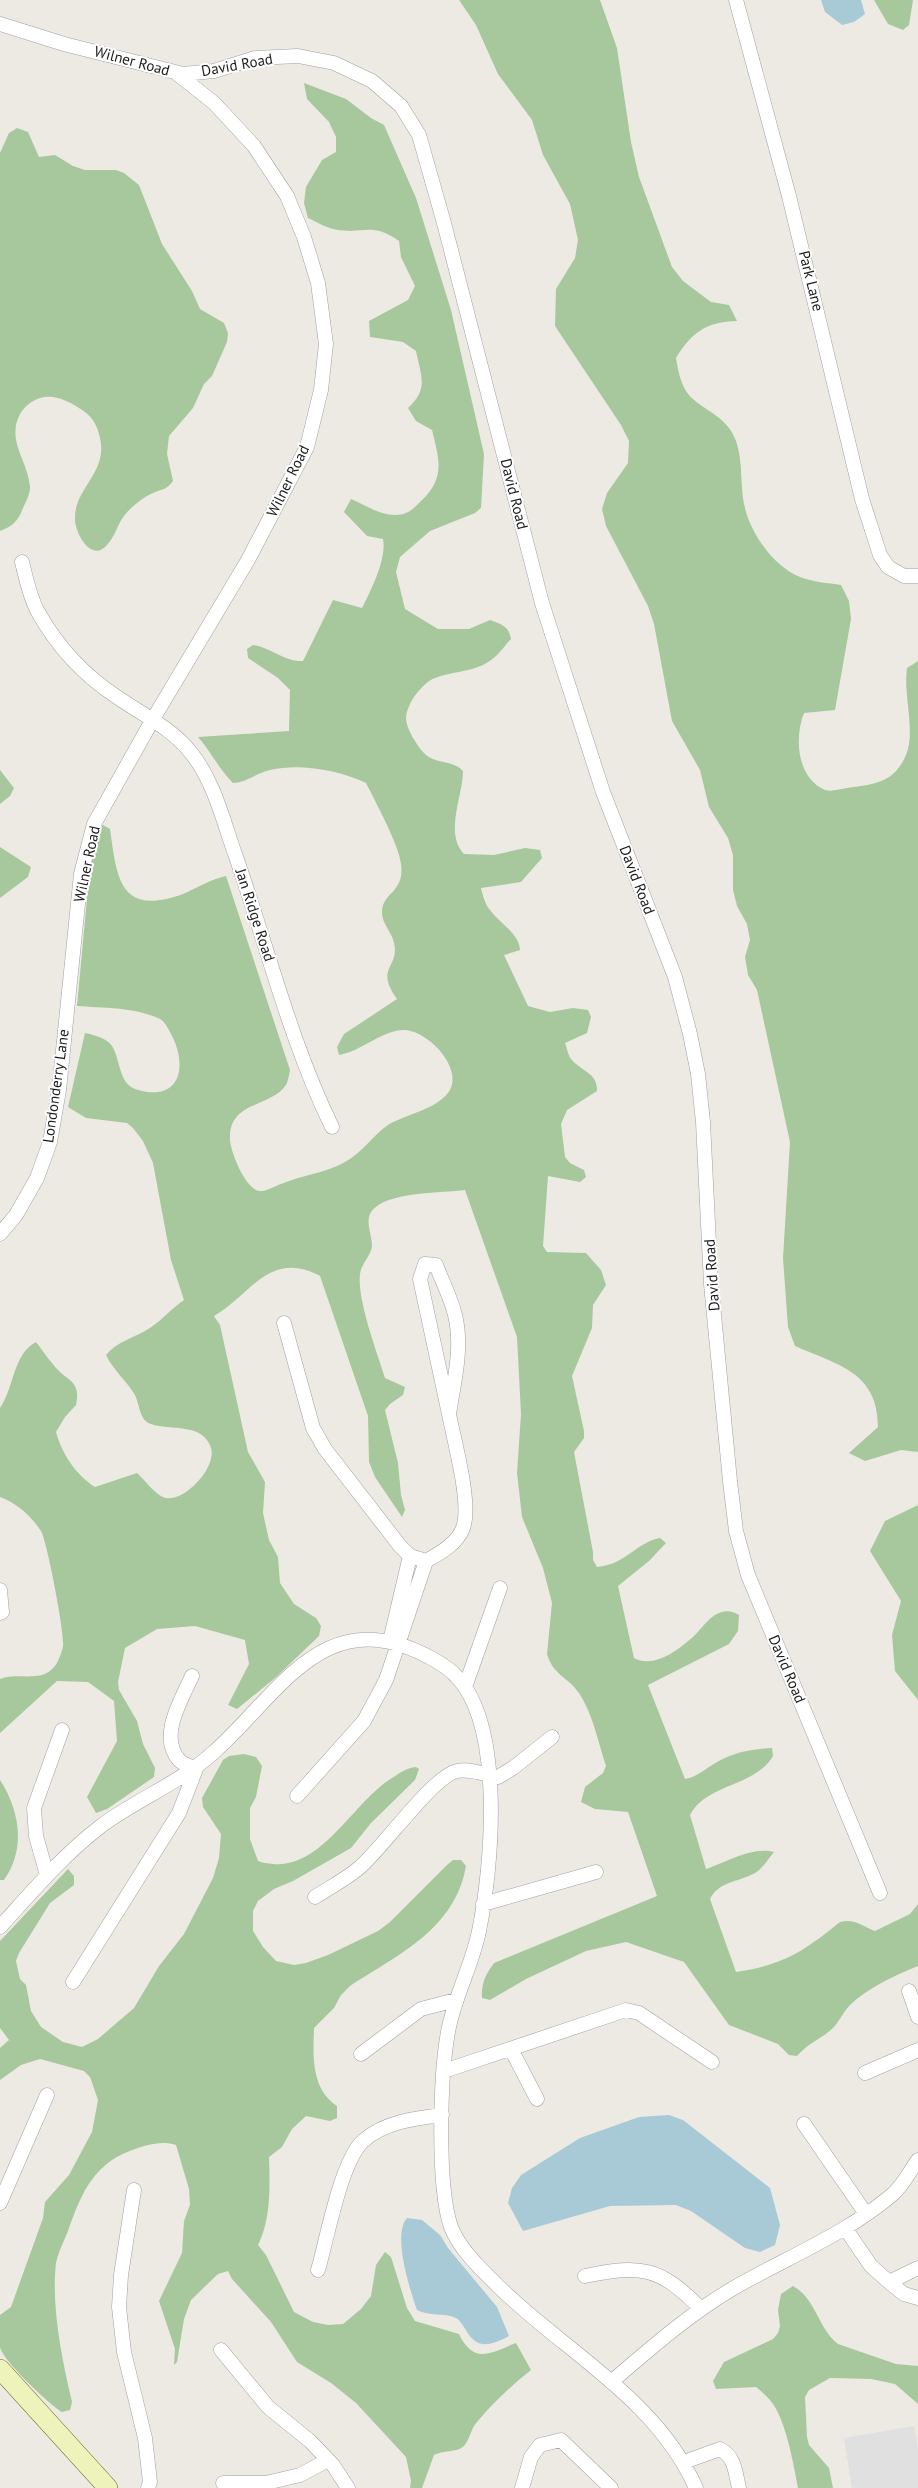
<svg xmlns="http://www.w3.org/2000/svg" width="918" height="2488" font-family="'PT Sans',sans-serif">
  <rect width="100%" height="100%" fill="#edeae3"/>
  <path fill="#a7c89c" d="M 459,0 L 600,0 L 617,48 L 631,142 L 639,177 L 672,267 L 683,281 L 711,302 L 729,305 L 737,321 C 706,322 692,332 676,358 C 678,370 680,381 686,391 C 696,408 727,414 736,441 C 744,463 739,490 746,512 C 754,538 775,567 800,577 C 813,582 828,583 841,585 L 849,601 L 851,619 L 835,710 L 804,713 C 794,738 797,778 825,790 C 831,792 841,789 847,788 C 875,784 894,783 906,755 C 916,731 903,696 907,668 L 918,661 L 918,1452 L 901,1450 L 865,1461 L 849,1453 L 878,1427 C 878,1372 838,1365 795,1346 L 788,1327 L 783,1258 L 790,1142 L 757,990 L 748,975 L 745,957 L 750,940 L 747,924 L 737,906 L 733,890 L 733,855 L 728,838 L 709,807 L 700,770 L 672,721 L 654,624 L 648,606 L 606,526 L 602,509 L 607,493 L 628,463 L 629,441 L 621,425 L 555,326 L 556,289 L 575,258 L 578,240 L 570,204 L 543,155 L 532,120 L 498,74 L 476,25 Z
    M 874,0 L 913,0 L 909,25 L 903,30 L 888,24 Z
    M 304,83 L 346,99 L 371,118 L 384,125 L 416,198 L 451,310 L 484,454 L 481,508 L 475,513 L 430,531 L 400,557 L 396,572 L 405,609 L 438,629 L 469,629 L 490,620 C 501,624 509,626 511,639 C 502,649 496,659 483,665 C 468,672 450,672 435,678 C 422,683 407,703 406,718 C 406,728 416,744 423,752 C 434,765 452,759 463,771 C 463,796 444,833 464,854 L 494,855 L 525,848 L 540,850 L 542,858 L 521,882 L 481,888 C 483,896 485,904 490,910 C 500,924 519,933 520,950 L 504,955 L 528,1006 L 550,1012 L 573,1008 L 588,1010 L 591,1017 L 587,1033 L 565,1043 C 567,1048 568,1055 571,1059 C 581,1071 598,1073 597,1091 L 567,1110 L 561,1124 L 565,1157 L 570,1163 L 584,1170 L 586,1177 L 580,1182 L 548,1176 L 543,1246 L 547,1252 L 586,1253 L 601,1270 L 606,1285 L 593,1305 L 592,1328 L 572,1376 L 584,1431 L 584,1438 L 574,1452 L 593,1552 L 593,1560 L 597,1567 C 627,1564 635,1543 660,1538 L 666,1543 L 649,1561 L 618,1586 L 634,1658 C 654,1669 679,1650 695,1635 C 707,1623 718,1603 739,1615 L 738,1631 L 729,1644 L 648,1685 L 685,1779 C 698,1777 707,1767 719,1761 C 735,1752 754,1749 772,1748 L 773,1756 C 755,1787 707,1783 690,1815 L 706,1869 C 726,1862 753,1846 774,1852 C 769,1858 764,1866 758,1871 C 743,1882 719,1880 710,1899 L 736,1972 C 783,1965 803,1952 840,1922 C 854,1918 862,1926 875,1931 L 910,1914 L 918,1904 L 918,1966 C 894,1976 869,1987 850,2005 C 844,2011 840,2020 834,2027 C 822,2039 809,2042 797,2056 L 789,2055 L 778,2044 L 729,2025 L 684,1962 L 626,1942 L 586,1951 L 526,1979 L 490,2000 L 482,1998 C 481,1983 486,1974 494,1963 L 657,1896 L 628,1812 L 595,1809 L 581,1802 L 585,1787 L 603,1773 L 606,1766 C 598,1742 593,1714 579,1693 C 568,1677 553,1675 547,1654 L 552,1603 L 543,1568 L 522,1517 L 517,1473 L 521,1414 L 517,1337 L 465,1190 C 441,1193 394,1192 376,1207 C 362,1217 372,1232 372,1246 C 371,1256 361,1264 360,1274 C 357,1300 377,1352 385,1378 L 405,1387 L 403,1395 L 390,1404 L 385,1410 L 398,1463 L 401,1495 L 405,1510 L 402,1517 L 375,1477 L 369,1462 L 368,1416 L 320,1276 C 269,1249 251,1295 214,1316 L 220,1325 L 248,1452 L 265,1482 L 263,1513 L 269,1540 L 278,1557 L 280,1583 L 294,1604 L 316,1618 L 321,1626 L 319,1636 L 275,1678 L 237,1709 L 228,1705 L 249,1664 L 245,1640 L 195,1626 L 157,1629 L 125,1648 L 118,1682 L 119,1690 L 137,1721 L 143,1744 L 155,1768 L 154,1777 L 107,1809 L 96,1813 L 87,1797 L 117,1741 L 114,1701 L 88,1682 L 57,1681 L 0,1733 L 0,1679 C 17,1672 42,1683 54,1667 C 58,1663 62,1652 63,1646 C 65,1635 47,1541 41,1531 C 31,1516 17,1503 0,1497 L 0,1408 C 14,1388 13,1354 36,1342 C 43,1351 49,1360 56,1368 C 69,1382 81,1381 76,1405 L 65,1417 L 56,1432 C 62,1454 76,1475 95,1487 L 137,1473 C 145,1480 156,1496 166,1498 C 185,1502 217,1467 211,1448 C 203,1422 170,1431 151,1424 C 139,1420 140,1405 135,1395 C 127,1381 113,1370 106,1355 C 116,1342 136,1337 150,1328 C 162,1320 172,1308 184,1300 L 171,1260 L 153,1163 L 143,1141 L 133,1128 L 127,1123 L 86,1118 L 68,1107 L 85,1033 C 94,1035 107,1038 112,1046 C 121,1060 118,1085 138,1090 C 181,1102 188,1065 171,1034 C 168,1028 165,1022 160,1019 C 135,1007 103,1008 77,1006 L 89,877 L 98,831 L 103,825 L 110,829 C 117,878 119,917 183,894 C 197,888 211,879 226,876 L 290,1070 C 289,1075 288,1082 286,1085 C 270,1108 228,1101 230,1140 C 231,1153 245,1188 259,1191 C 266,1192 275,1186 281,1184 C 302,1175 326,1173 345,1162 C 362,1153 373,1135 388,1125 C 408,1113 433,1111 448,1093 C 466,1069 426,1028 402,1030 C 379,1032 362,1051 339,1055 L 337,1047 L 344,1034 L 397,999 C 374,967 400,968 394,943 C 392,932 381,923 382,911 C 383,892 405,892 401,864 C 399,845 375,801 366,783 C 338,770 300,763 270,770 C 256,773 246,783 233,783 C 219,769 211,752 198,737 L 289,731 L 290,690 L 278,678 L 248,658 L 247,649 L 253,645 C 270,647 285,662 303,661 L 333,600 L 362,608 C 371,591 387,558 383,539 L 367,536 L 344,512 L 351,499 C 365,505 380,515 395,515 C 408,515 413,509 421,501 C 446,478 439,459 432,430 L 416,421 L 408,408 C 429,389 421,376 416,351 L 403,342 L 370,337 L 369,321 L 408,300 L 415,286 L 401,257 L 399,241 C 371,222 366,234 338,230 C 328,229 317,222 308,218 L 304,203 L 306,187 L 322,160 L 336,152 L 336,137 L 329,122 L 307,99 Z
    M 17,128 L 28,132 L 39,157 L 55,155 L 73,166 L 85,170 L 116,170 L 124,173 L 139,185 L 162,244 L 192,291 L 200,309 L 224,323 L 228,333 L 227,342 L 212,376 L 204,384 L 193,408 L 169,436 L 167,454 L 173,481 C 166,491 160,489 151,494 C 142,498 130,508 124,516 C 117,525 115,537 107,545 C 92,563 75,534 75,519 C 74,488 108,473 100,438 C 97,424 92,416 79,408 C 68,401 54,394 40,398 C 31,401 25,406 20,414 C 6,441 28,460 30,487 C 30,495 26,501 23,508 C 18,521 13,526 0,531 L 0,153 L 9,133 Z
    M 0,770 L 14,788 L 10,796 L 0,804 Z
    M 0,847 L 31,867 L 28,877 L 0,898 Z
    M 918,1505 L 918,1700 L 895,1671 L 892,1635 L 901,1601 L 870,1551 L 885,1521 Z
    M 244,1754 L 256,1757 L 262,1766 L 256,1797 L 250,1808 L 250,1839 L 258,1861 C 263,1863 268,1863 273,1864 C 323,1868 353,1802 392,1778 C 400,1773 406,1768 416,1767 L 419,1769 L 415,1780 L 371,1823 L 351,1848 L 293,1881 L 274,1889 L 258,1901 L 253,1911 L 253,1931 L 263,1947 L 276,1961 L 294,1965 L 306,1963 L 328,1955 L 378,1931 L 390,1922 L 447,1865 L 453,1860 L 461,1860 L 466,1866 C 455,1929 399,1954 350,1986 L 341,1995 L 334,2008 L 314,2028 C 313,2056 311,2089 337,2106 L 337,2118 L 330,2121 L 306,2116 L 292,2129 L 282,2147 L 269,2157 C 270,2186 271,2219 258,2245 L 266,2255 L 294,2312 L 313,2322 L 328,2325 L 343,2324 L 361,2309 L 371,2296 L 376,2265 L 385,2252 L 391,2257 L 407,2308 L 415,2321 L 459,2334 C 474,2365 490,2353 516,2343 L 531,2370 C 512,2385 493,2403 477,2422 C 471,2428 470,2439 464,2446 C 456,2453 443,2450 434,2455 L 422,2488 L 410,2488 L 411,2481 L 406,2457 L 356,2403 L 331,2383 L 297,2362 L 271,2322 L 232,2279 L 228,2271 L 218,2274 L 191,2300 L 184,2319 L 177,2362 L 174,2365 L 175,2349 L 159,2301 L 182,2253 L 184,2221 L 190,2205 L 189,2189 L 176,2145 C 163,2141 150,2144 138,2148 C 95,2161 82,2191 68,2231 C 64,2241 58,2253 56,2263 C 51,2306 62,2360 72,2402 L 70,2410 L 62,2412 C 49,2404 3,2361 0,2347 C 0,2338 0,2325 0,2315 L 11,2307 L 43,2218 L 45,2202 L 69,2175 L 92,2132 L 98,2100 L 90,2077 L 84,2071 L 40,2059 L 21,2065 L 0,2080 L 0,2048 L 9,2040 L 0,2028 L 0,1941 L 68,1869 L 74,1876 L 74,1885 L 50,1903 L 19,1953 L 16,1961 L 20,1979 L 26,1985 L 31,2011 L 41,2027 L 63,2042 L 82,2047 L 98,2039 L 134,2008 L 159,1966 L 184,1934 L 213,1878 L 219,1858 L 221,1834 L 203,1807 L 202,1798 L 223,1760 L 229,1756 Z
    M 0,1780 C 20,1811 26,1849 4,1880 L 0,1880 Z
    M 793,2286 C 817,2300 817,2327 838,2344 L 896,2364 L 918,2366 L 918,2404 L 895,2384 L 871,2379 L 830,2378 L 809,2390 L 805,2397 L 807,2437 L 809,2445 L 829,2468 L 833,2488 L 798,2488 C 794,2466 786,2422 773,2404 C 769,2398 762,2392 756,2387 L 716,2389 L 713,2381 L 724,2362 L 773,2339 L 778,2333 L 780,2326 L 778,2310 L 781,2294 Z"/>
  <path fill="#e0e0e0" d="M 914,2426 L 918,2448 L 918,2488 L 852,2488 L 844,2438 Z"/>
  <path fill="#a8cad6" d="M 821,0 L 861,0 L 865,14 L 854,22 L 842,25 L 825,12 Z
    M 669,2115 L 683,2120 L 770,2188 L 780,2225 L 775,2245 L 760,2252 L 745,2248 L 691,2211 L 676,2205 L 610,2206 L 523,2231 L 508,2203 L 512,2188 L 521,2175 L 580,2138 L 639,2117 Z
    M 407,2218 L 422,2220 L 440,2235 L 448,2248 L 497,2307 L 509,2336 C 492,2345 477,2351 466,2330 C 463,2326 461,2321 456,2318 C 444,2312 429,2317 417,2310 C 410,2290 392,2235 407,2218 Z"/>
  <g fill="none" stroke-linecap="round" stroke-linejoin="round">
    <g stroke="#a0a0a0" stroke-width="15">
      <path id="street" d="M 736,0 L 789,196 L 862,499 L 880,555 L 888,567 L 904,576 L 918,576
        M 0,24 L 64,44 L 175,72 L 214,103 L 254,146 L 287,196 L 304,237 L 318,283 L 326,344 L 321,390 L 307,447 L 248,560 L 153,719 L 94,824 L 81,874 L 59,1090 L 50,1142 L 37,1178 L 16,1215 L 0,1234
        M 175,72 L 183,74 L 214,71 L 255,58 L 298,56 L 334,63 L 372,81 L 401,106 L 419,135 L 444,223 L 542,603 L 603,792 L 675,977 L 690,1034 L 698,1074 L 703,1122 L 711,1284 L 730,1481 L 736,1531 L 748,1575 L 880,1893
        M 22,562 C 26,578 30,598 38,612 C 57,646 85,676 117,697 C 143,715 172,728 192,754 C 214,782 223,820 235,854 C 267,945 290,1041 332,1127
        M 425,1264 L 436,1265 C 442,1281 451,1298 455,1315 C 463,1347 454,1382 449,1414 L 420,1279 Z
        M 284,1323 L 313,1428 L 325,1449 L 400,1546 L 410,1556 L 426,1561 C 440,1553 457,1544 463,1528 C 472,1504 454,1441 449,1414
        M 0,1590 L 2,1612 L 0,1613
        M 390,1641 L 410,1556
        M 465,1687 L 500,1588
        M 297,1796 L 364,1721 L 386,1680 L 426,1561
        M 47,1875 L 36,1836 L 34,1808 L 62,1730
        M 315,1897 C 329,1888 346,1879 359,1868 C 382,1849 433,1776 457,1771 C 471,1768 485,1775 498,1777 L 513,1768 L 552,1737
        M 483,1904 L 596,1872
        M 0,1927 C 32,1892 63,1855 101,1826 C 137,1799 180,1783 214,1752 C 282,1691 325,1600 431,1658 C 440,1663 450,1669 456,1676 C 505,1726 492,1868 479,1931 C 472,1966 454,1997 448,2032 C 440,2076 437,2187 451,2227 C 460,2250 481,2269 498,2286 C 565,2352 656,2398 696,2488
        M 73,1982 L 179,1813 L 196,1769 C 191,1766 182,1764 179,1760 C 158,1736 182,1699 192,1676
        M 909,1991 L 918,2017
        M 511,2049 L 537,2099
        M 361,2054 L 421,2009 L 456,2000
        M 444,2071 L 626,2010 L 639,2013 L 712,2062
        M 865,2073 L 918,2050
        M 804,2124 L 866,2214
        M 134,2190 L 121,2275 L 119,2307 L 124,2352 L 145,2438 L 150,2482 L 148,2488
        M 0,2203 L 47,2095
        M 845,2228 L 871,2266 L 889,2282
        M 918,2268 L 889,2282 L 904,2294 L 918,2298
        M 318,2270 C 327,2239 341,2161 363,2141 C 384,2122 416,2118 442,2115
        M 585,2276 C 641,2264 660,2267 701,2309
        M 221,2350 L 268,2407 L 310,2441 L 333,2465 L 348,2488
        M 611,2382 C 650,2349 688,2315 732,2289 C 785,2258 845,2235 893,2194 C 903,2185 910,2171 918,2160
        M 684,2462 L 720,2449 C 735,2457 735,2471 739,2488
        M 223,2483 L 266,2483 L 300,2475 L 328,2460
        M 522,2488 L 531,2457 L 540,2445 L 561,2440 L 611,2488"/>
    </g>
    <g stroke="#5b6710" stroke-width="20">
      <path id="secondary" d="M 0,2369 L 108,2488"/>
    </g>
    <use href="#street" stroke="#fff" stroke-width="14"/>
    <use href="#secondary" stroke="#eef2bb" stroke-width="19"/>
  </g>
  <g text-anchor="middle" stroke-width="4" stroke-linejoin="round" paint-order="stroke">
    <g font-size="15" fill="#1c1c1c" stroke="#fff">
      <text transform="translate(132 61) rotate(15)" y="5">Wilner Road</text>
      <text transform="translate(237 65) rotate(-10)" y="5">David Road</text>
      <text transform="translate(811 281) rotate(76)" y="5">Park Lane</text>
      <text transform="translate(288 481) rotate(-64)" y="5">Wilner Road</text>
      <text transform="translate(514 494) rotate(76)" y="5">David Road</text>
      <text transform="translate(87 864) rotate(-78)" y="5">Wilner Road</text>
      <text transform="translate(637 880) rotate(69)" y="5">David Road</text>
      <text transform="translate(255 915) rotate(72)" y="5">Jan Ridge Road</text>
      <text transform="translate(56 1086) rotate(-82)" y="5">Londonderry Lane</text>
      <text transform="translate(712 1275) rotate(-94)" y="5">David Road</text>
      <text transform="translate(787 1669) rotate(67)" y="5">David Road</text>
    </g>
  </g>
</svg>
